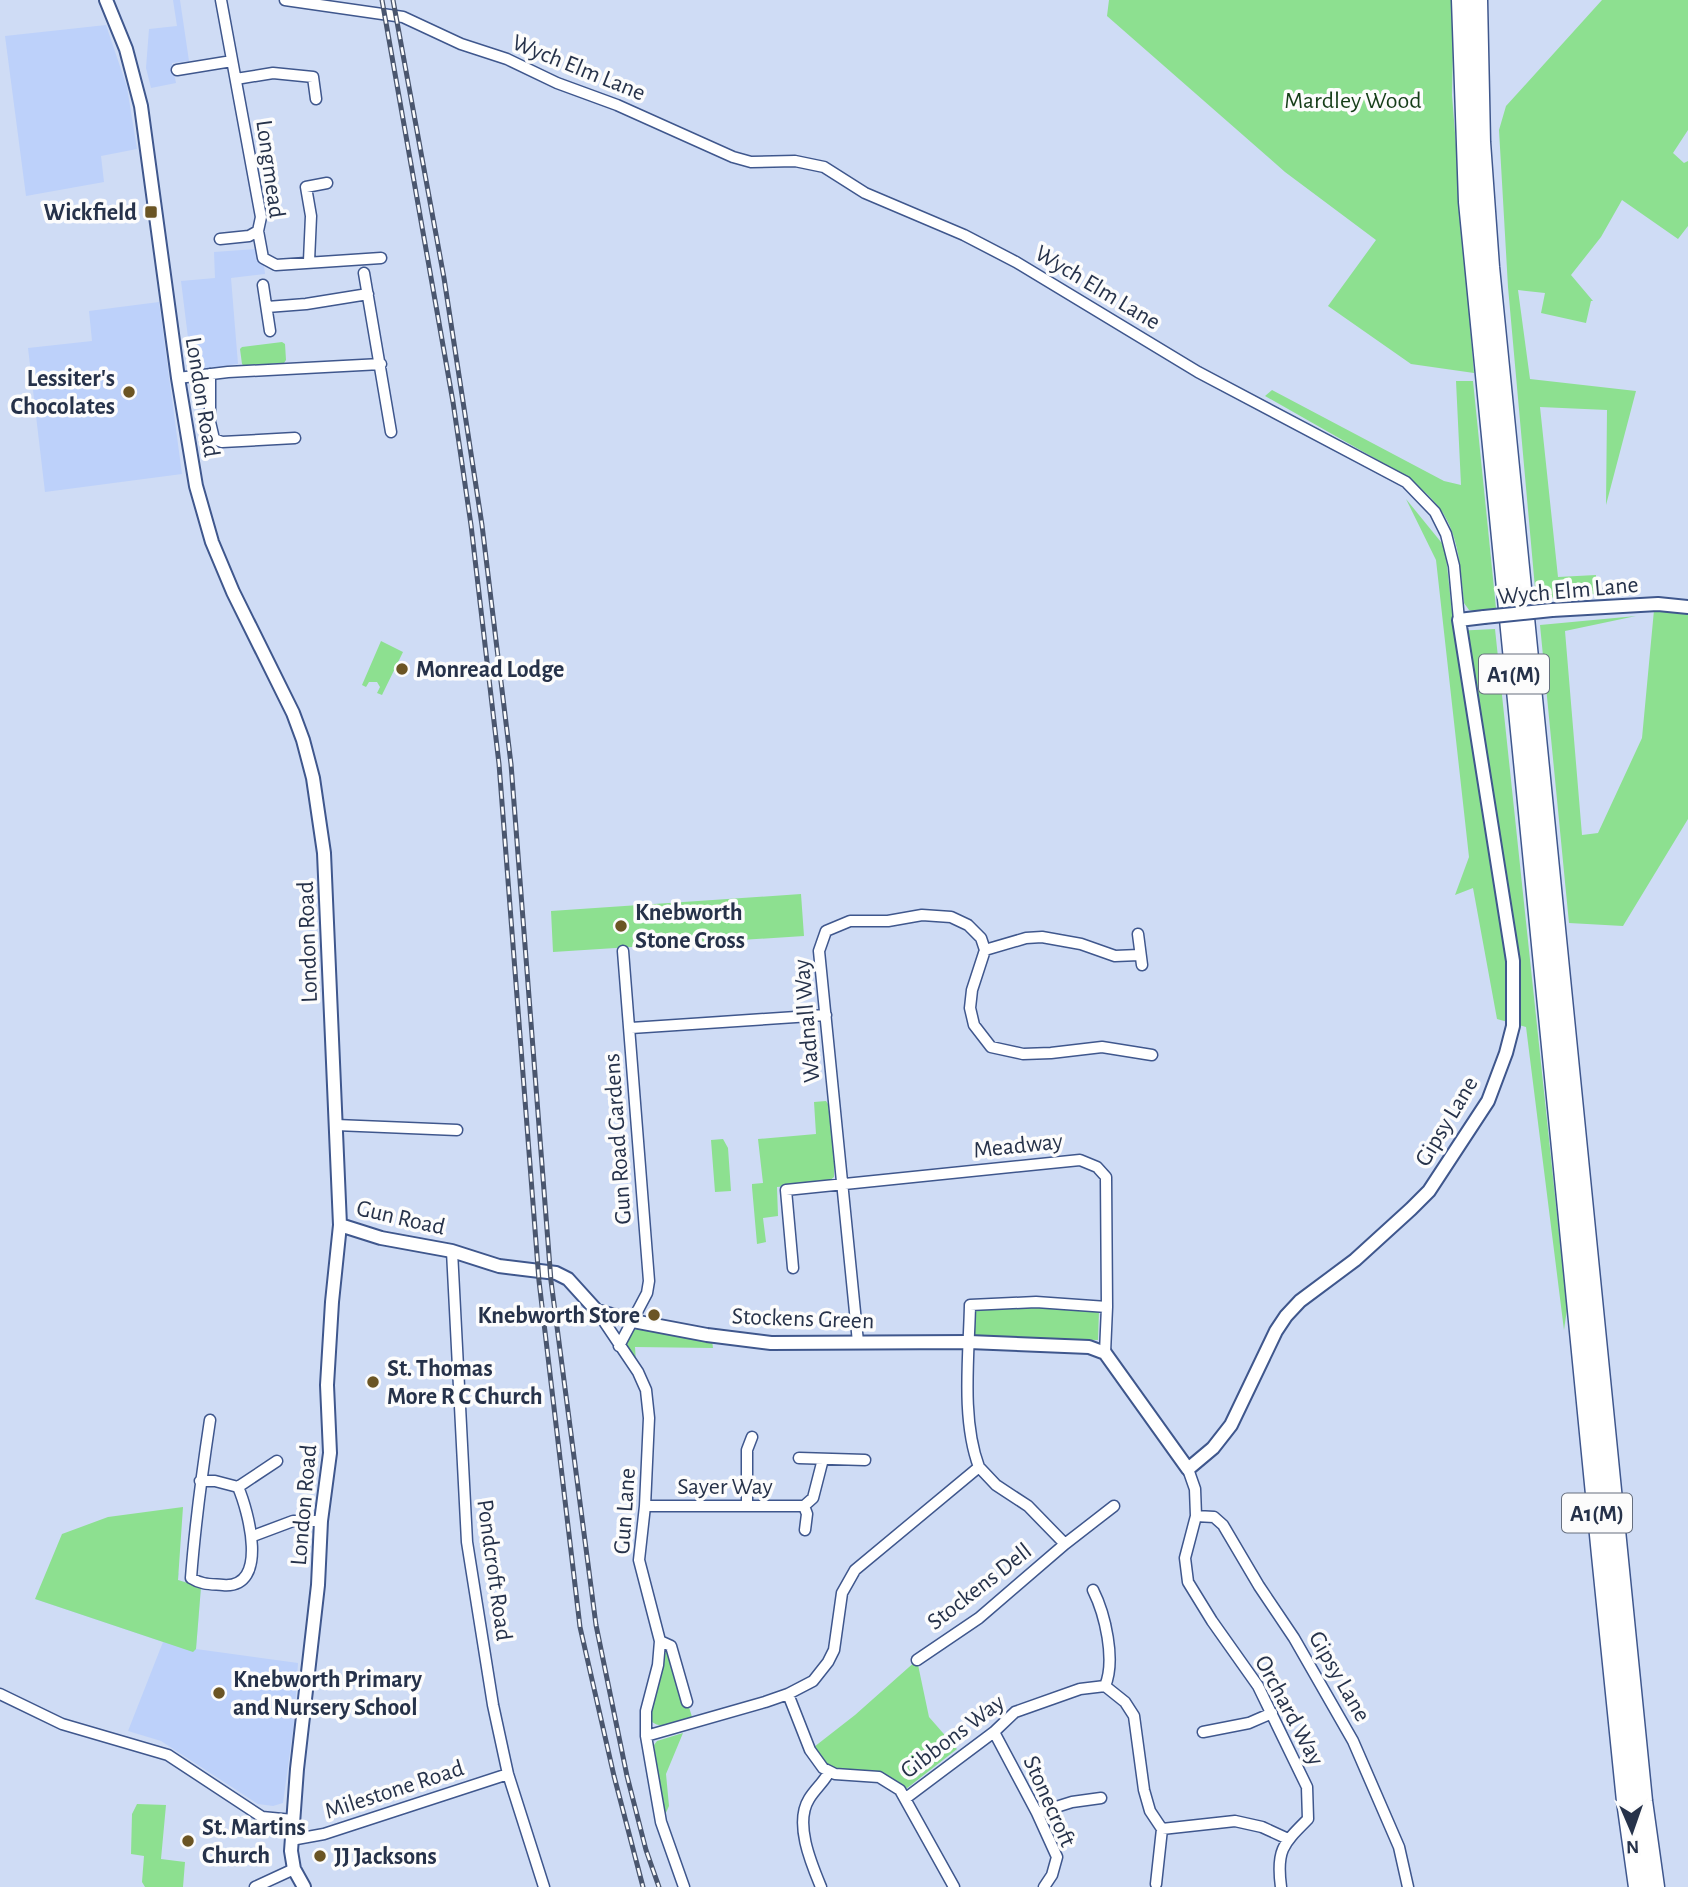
<svg xmlns="http://www.w3.org/2000/svg" width="1688" height="1887" font-family="'Alegreya Sans',sans-serif">
  <rect width="100%" height="100%" fill="#cfdcf5"/>
  <path fill="#bdd1fa" d="M 173,0 L 180,0 L 189,61 L 172,63 L 176,83 L 151,88 L 146,68 L 149,29 L 177,26 Z
    M 106,25 L 127,87 L 137,149 L 101,156 L 104,182 L 26,196 L 5,36 Z
    M 257,249 L 258,259 L 264,265 L 265,274 L 231,278 L 238,364 L 192,370 L 181,281 L 215,278 L 214,252 Z
    M 159,302 L 182,474 L 45,492 L 28,348 L 92,341 L 89,311 Z
    M 179,1573 L 178,1580 L 201,1587 L 196,1649 L 298,1663 L 294,1723 L 283,1803 L 273,1806 L 258,1804 L 161,1741 L 128,1731 L 163,1642 L 35,1599 Z"/>
  <path fill="#8de090" d="M 1109,0 L 1454,0 L 1452,95 L 1474,373 L 1411,364 L 1328,306 L 1376,240 L 1285,172 L 1107,16 Z
    M 1602,0 L 1688,0 L 1688,130 L 1673,153 L 1684,163 L 1688,161 L 1688,226 L 1678,239 L 1622,200 L 1601,237 L 1571,275 L 1593,301 L 1591,301 L 1586,323 L 1541,313 L 1545,293 L 1518,290 L 1530,379 L 1636,391 L 1606,505 L 1607,410 L 1540,407 L 1558,577 L 1596,575 L 1596,594 L 1536,599 L 1508,287 L 1499,130 L 1506,106 Z
    M 282,342 L 285,344 L 286,360 L 284,363 L 244,366 L 242,364 L 240,349 L 242,347 Z
    M 1456,381 L 1473,381 L 1496,608 L 1478,612 L 1469,610 L 1464,603 C 1461,572 1459,534 1440,509 C 1430,495 1417,485 1404,475 L 1265,396 L 1272,390 L 1444,481 L 1461,485 Z
    M 1406,499 L 1445,547 L 1454,631 L 1495,629 L 1567,1309 L 1564,1330 L 1526,1027 L 1497,1019 L 1473,888 L 1455,895 L 1469,857 L 1436,560 Z
    M 1654,610 L 1688,613 L 1688,819 L 1623,926 L 1569,923 L 1540,625 L 1636,616 L 1565,631 L 1582,835 L 1598,833 L 1642,738 Z
    M 381,641 L 403,652 L 382,695 L 377,693 L 380,687 L 377,682 L 369,682 L 366,687 L 362,685 Z
    M 801,894 L 804,936 L 553,952 L 551,911 Z
    M 826,1101 L 828,1104 L 834,1157 L 834,1177 L 827,1183 L 777,1187 L 778,1216 L 763,1218 L 766,1242 L 757,1244 L 752,1187 L 752,1184 L 763,1183 L 758,1139 L 816,1134 L 814,1102 Z
    M 723,1139 L 728,1148 L 731,1191 L 715,1192 L 711,1140 Z
    M 1039,1307 L 1099,1311 L 1098,1340 L 973,1337 L 974,1310 Z
    M 642,1328 L 712,1340 L 713,1348 L 635,1347 L 636,1362 C 628,1350 621,1341 634,1330 Z
    M 183,1507 L 178,1580 L 201,1587 L 196,1649 L 193,1652 L 35,1599 L 62,1534 L 108,1517 Z
    M 664,1647 L 668,1649 L 683,1707 L 689,1707 L 692,1717 C 678,1722 662,1732 650,1720 L 649,1711 Z
    M 917,1660 L 929,1717 L 957,1749 L 906,1789 C 897,1782 888,1775 877,1773 C 846,1765 837,1780 813,1750 L 814,1747 L 855,1715 Z
    M 683,1733 L 666,1774 L 669,1806 L 664,1817 L 654,1745 L 657,1741 Z
    M 137,1804 L 166,1805 L 161,1859 L 185,1862 L 183,1887 L 145,1887 L 142,1882 L 144,1856 L 131,1854 L 132,1814 Z"/>
  <g fill="none" stroke-linecap="round" stroke-linejoin="round">
    <g stroke="#3f578d" stroke-width="13">
      <path id="street" d="M 221,0 L 261,217 L 258,231 L 263,258 L 276,265 L 381,258
        M 285,0 L 403,17 L 461,44 L 507,59 L 557,83 L 617,105 L 733,157 L 751,162 L 795,161 L 824,167 L 865,193 L 964,235 L 1016,262 L 1198,372 L 1406,482 L 1435,512 L 1446,534 L 1454,566 L 1459,620
        M 177,70 L 232,61
        M 236,79 L 273,73 L 313,77 L 316,99
        M 220,239 L 249,236 L 258,231
        M 309,261 L 311,216 L 306,187 L 327,183
        M 364,273 L 391,432
        M 263,285 L 270,331
        M 267,307 L 306,304 L 368,294
        M 210,374 L 210,422 L 214,439 L 222,442 L 295,438
        M 178,378 L 228,372 L 381,364
        M 1138,934 L 1142,965
        M 985,950 L 1026,938 L 1042,937 L 1081,944 L 1115,956 L 1139,955
        M 631,1028 L 826,1015
        M 336,1125 L 457,1130
        M 452,1251 L 467,1542 L 493,1705 L 508,1774 L 544,1887
        M 793,1268 L 786,1190 L 1080,1160 L 1097,1167 L 1106,1177 L 1107,1307 L 1105,1353
        M 597,1311 L 638,1372 L 646,1390 L 649,1418 L 645,1506 L 639,1560 L 660,1641 L 658,1665 L 646,1711 L 646,1736 L 661,1822 L 684,1887
        M 858,1342 L 819,951 L 826,931 L 850,921 L 888,921 L 922,915 L 951,917 L 968,925 L 981,938 L 985,950 L 972,990 L 970,1008 L 974,1025 L 991,1047 L 1023,1054 L 1051,1053 L 1102,1047 L 1152,1055
        M 619,1346 L 647,1293 L 649,1281 L 623,951
        M 799,1458 L 865,1460
        M 979,1467 L 996,1485 L 1028,1506 L 1065,1544
        M 1188,1469 L 1195,1489 L 1196,1516 L 1185,1558 L 1188,1582 L 1212,1621 L 1258,1686 L 1307,1787 L 1308,1819 C 1283,1844 1276,1850 1281,1887
        M 200,1481 L 215,1481 L 238,1487 C 248,1510 270,1589 223,1585 C 211,1584 202,1585 191,1578 C 195,1525 202,1473 210,1420
        M 238,1487 L 277,1461
        M 645,1506 L 804,1506
        M 747,1506 L 747,1450 L 752,1437
        M 1196,1516 L 1214,1517 L 1223,1525 L 1259,1586 L 1294,1638 L 1353,1741 L 1399,1847 L 1408,1887
        M 805,1530 L 807,1514 L 804,1506 L 813,1498 L 823,1459
        M 253,1536 L 293,1521 L 321,1521
        M 1093,1590 C 1105,1614 1116,1660 1105,1686
        M 660,1641 L 671,1646 L 687,1702
        M 917,1660 L 979,1618 L 1065,1544 L 1114,1506
        M 1105,1686 L 1125,1702 L 1134,1716 L 1144,1790 L 1150,1811 L 1162,1829 L 1235,1821 L 1262,1827 L 1288,1839
        M 0,1694 L 62,1724 L 168,1755 L 262,1817 L 293,1820
        M 788,1694 L 810,1750 L 823,1768 L 835,1774 L 879,1777 L 900,1790 L 954,1887
        M 994,1732 L 1037,1813 L 1057,1857 L 1052,1875 L 1044,1887
        M 1203,1732 L 1249,1723 L 1272,1713
        M 646,1736 L 765,1702 L 788,1694 L 813,1681 L 828,1662 L 834,1650 L 842,1593 L 855,1570 L 979,1467 C 961,1419 969,1356 970,1305 L 1036,1302 L 1107,1307
        M 906,1798 L 994,1732 L 1015,1712 L 1080,1689 L 1105,1686
        M 1037,1813 L 1072,1802 L 1101,1798
        M 291,1840 L 324,1834 L 508,1774
        M 1156,1884 L 1162,1829
        M 255,1887 L 294,1869
        M 821,1887 C 811,1863 794,1823 809,1799 C 815,1789 824,1782 829,1772"/>
    </g>
    <g stroke="#3f578d" stroke-width="16">
      <path id="secondary" d="M 106,0 L 126,49 L 141,106 L 178,378 L 196,486 L 212,542 L 233,592 L 293,713 L 303,740 L 313,778 L 324,853 L 340,1225 L 332,1302 L 327,1385 L 330,1453 L 321,1521 L 318,1585 L 297,1769 L 291,1851 L 294,1869 L 304,1887
        M 1552,610 L 1658,604 L 1688,607
        M 340,1225 L 381,1238 L 452,1251 L 499,1266 L 556,1273 L 568,1279 L 597,1311 L 633,1321 L 707,1335 L 771,1343 L 969,1342 L 1089,1347 L 1105,1353 L 1188,1469 L 1213,1448 L 1231,1425 L 1276,1331 L 1286,1316 L 1300,1301 L 1355,1260 L 1411,1209 L 1429,1191 L 1488,1101 L 1506,1053 L 1513,1026 L 1513,961 L 1459,620 L 1484,617"/>
    </g>
    <g stroke="#3f578d" stroke-width="21">
      <path id="highway" d="M 1461,0 L 1468,202 L 1601,1555 L 1626,1801 L 1638,1887
        M 1478,0 L 1481,142 L 1490,267 L 1643,1801 L 1655,1887"/>
    </g>
    <use href="#street" stroke="#fff" stroke-width="10"/>
    <use href="#secondary" stroke="#fff" stroke-width="12"/>
    <use href="#highway" stroke="#fff" stroke-width="18"/>
    <g stroke="#4a566e" stroke-width="5">
      <path id="rail" d="M 382,0 L 453,402 L 471,525 L 499,764 L 539,1281 L 580,1627 L 614,1776 L 643,1887
        M 393,0 L 444,278 L 482,525 L 511,764 L 551,1281 L 596,1625 L 627,1776 L 646,1850 L 659,1887"/>
    </g>
    <use href="#rail" stroke="#fcfcfc" stroke-width="2.5" stroke-dasharray="8" stroke-linecap="butt"/>
    <g stroke="#3f578d" stroke-width="16" stroke-linecap="butt">
      <path id="secondary-bridge" d="M 1484,617 L 1552,610"/>
    </g>
    <use href="#secondary-bridge" stroke="#fff" stroke-width="12"/>
  </g>
  <g fill="#6b5524" stroke="#fcfcfc" stroke-width="2.5">
    <rect x="144" y="205" width="14" height="14" rx="3.5"/>
    <circle cx="129" cy="392" r="7"/>
    <circle cx="402" cy="669" r="7"/>
    <circle cx="621" cy="926" r="7"/>
    <circle cx="654" cy="1315" r="7"/>
    <circle cx="373" cy="1382" r="7"/>
    <circle cx="219" cy="1693" r="7"/>
    <circle cx="188" cy="1841" r="7"/>
    <circle cx="320" cy="1856" r="7"/>
  </g>
  <g text-anchor="middle" stroke-width="7" stroke-linejoin="round" paint-order="stroke">
    <g fill="#fcfcfc" stroke="#666f7f" stroke-width="2">
      <rect x="1479" y="654.5" width="70" height="39" rx="5"/>
      <rect x="1562" y="1493.5" width="70" height="39" rx="5"/>
    </g>
    <g font-size="23" font-weight="bold" fill="#26324a">
      <text x="1514" y="682">A1(M)</text>
      <text x="1597" y="1521">A1(M)</text>
    </g>
    <g font-size="24" fill="#26324a" stroke="#fcfcfc">
      <text transform="translate(579 67) rotate(22)" y="8">Wych Elm Lane</text>
      <text transform="translate(271 169) rotate(82)" y="8">Longmead</text>
      <text transform="translate(1098 287) rotate(31)" y="8">Wych Elm Lane</text>
      <text transform="translate(203 397) rotate(81)" y="8">London Road</text>
      <text transform="translate(1568 590) rotate(-5)" y="8">Wych Elm Lane</text>
      <text transform="translate(307 942) rotate(-92)" y="8">London Road</text>
      <text transform="translate(806 1021) rotate(-95)" y="8">Wadnall Way</text>
      <text transform="translate(1446 1121) rotate(-59)" y="8">Gipsy Lane</text>
      <text transform="translate(617 1139) rotate(-94)" y="8">Gun Road Gardens</text>
      <text transform="translate(1018 1145) rotate(-6)" y="8">Meadway</text>
      <text transform="translate(401 1217) rotate(13)" y="8">Gun Road</text>
      <text transform="translate(803 1318) rotate(2)" y="8">Stockens Green</text>
      <text x="725" y="1494">Sayer Way</text>
      <text transform="translate(303 1505) rotate(-85)" y="8">London Road</text>
      <text transform="translate(624 1511) rotate(-86)" y="8">Gun Lane</text>
      <text transform="translate(495 1570) rotate(82)" y="8">Pondcroft Road</text>
      <text transform="translate(979 1586) rotate(-38)" y="8">Stockens Dell</text>
      <text transform="translate(1340 1676) rotate(60)" y="8">Gipsy Lane</text>
      <text transform="translate(1290 1710) rotate(62)" y="8">Orchard Way</text>
      <text transform="translate(952 1736) rotate(-37)" y="8">Gibbons Way</text>
      <text transform="translate(394 1789) rotate(-18)" y="8">Milestone Road</text>
      <text transform="translate(1050 1801) rotate(66)" y="8">Stonecroft</text>
    </g>
    <g font-size="24" fill="#153d18" stroke="#fcfcfc">
      <text x="1353" y="108">Mardley Wood</text>
    </g>
    <g font-size="24" font-weight="bold" fill="#26324a" stroke="#fcfcfc" text-anchor="start">
      <text x="137" y="220" text-anchor="end">Wickfield</text>
      <text x="115" y="386" text-anchor="end">Lessiter's<tspan x="115" dy="28">Chocolates</tspan></text>
      <text x="416" y="677">Monread Lodge</text>
      <text x="635" y="920">Knebworth<tspan x="635" dy="28">Stone Cross</tspan></text>
      <text x="640" y="1323" text-anchor="end">Knebworth Store</text>
      <text x="387" y="1376">St. Thomas<tspan x="387" dy="28">More R C Church</tspan></text>
      <text x="233" y="1687">Knebworth Primary<tspan x="233" dy="28">and Nursery School</tspan></text>
      <text x="202" y="1835">St. Martins<tspan x="202" dy="28">Church</tspan></text>
      <text x="334" y="1864">JJ Jacksons</text>
    </g>
  </g>
  <g transform="translate(1632 1831) rotate(178)" stroke="#fcfcfc" stroke-width="5" paint-order="stroke">
  <path d="M0-5L12 26L0 18L-12 26Z" fill="#26324a"/>
  <text y="-10" font-size="19" font-weight="bold" text-anchor="middle" fill="#26324a">N</text>
  </g>
</svg>
